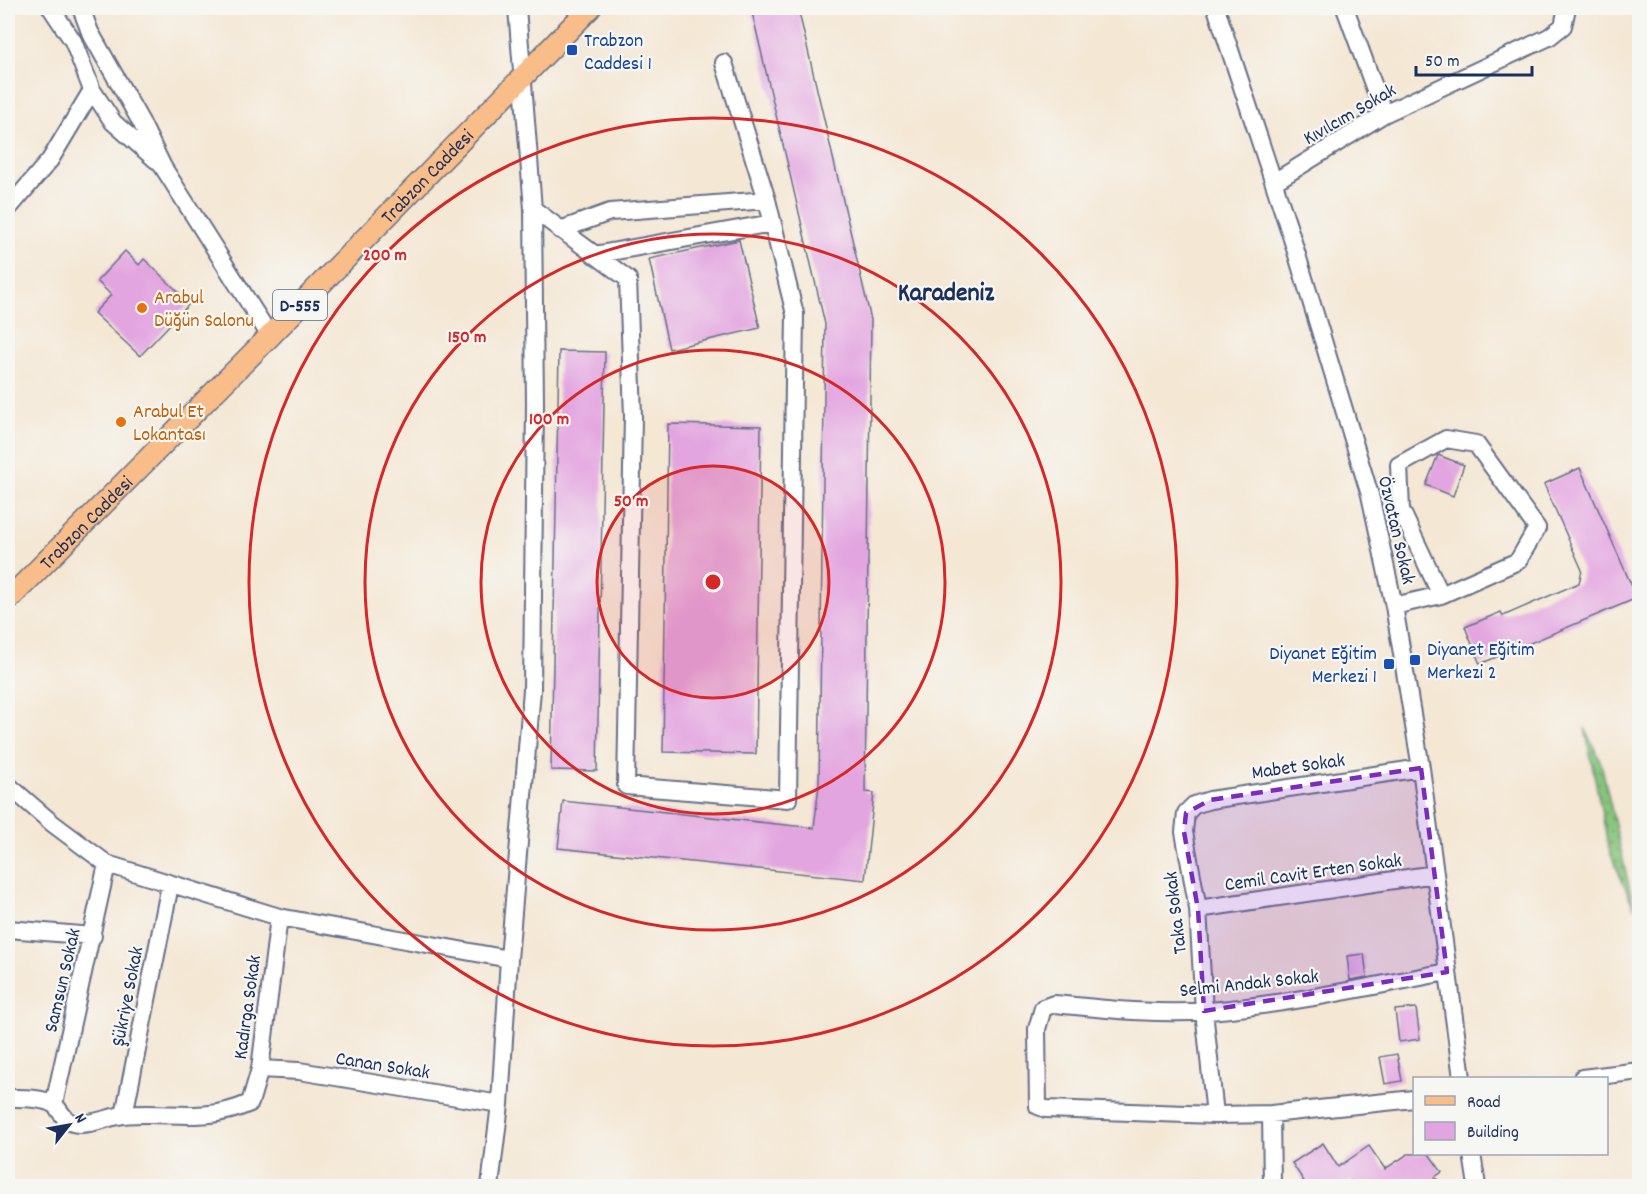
<svg xmlns="http://www.w3.org/2000/svg" width="1647" height="1194" font-family="Dekko,sans-serif">
  <defs>
    <pattern id="green-dots" width="8" height="8" patternUnits="userSpaceOnUse" patternTransform="scale(1.5)"><rect width="8" height="8" fill="#88c57c"/><path d="M2 2h.1M6 6h.1" fill="none" stroke="#6ea069" stroke-width="1.8" stroke-linecap="round"/></pattern>
  </defs>
  <rect width="100%" height="100%" fill="#f6f6f2"/>
  <filter id="ink" filterUnits="userSpaceOnUse"><feTurbulence type="fractalNoise" baseFrequency=".0167" numOctaves="2"/><feDisplacementMap in="SourceGraphic" scale="12" xChannelSelector="R" yChannelSelector="G"/><feConvolveMatrix kernelMatrix="1 2 1 2 8 2 1 2 1" color-interpolation-filters="sRGB"/></filter>
  <filter id="wash" filterUnits="userSpaceOnUse"><feTurbulence type="fractalNoise" baseFrequency=".008" numOctaves="4" result="noise"/><feDisplacementMap in="SourceGraphic" scale="24" xChannelSelector="R" yChannelSelector="G"/><feGaussianBlur stdDeviation="1.35" result="paint"/><feColorMatrix in="noise" values="0 0 0 0 0 0 0 0 0 0 0 0 0 0 0 0 0 1.4 0 .05"/><feComposite in="paint" operator="in"/></filter>
  <g filter="url(#wash)">
    <rect width="100%" height="100%" fill="#f4e7d4"/>
    <path fill="url(#green-dots)" stroke="#527a6d" stroke-width="1.5" d="M 1585,728 L 1601,763 L 1634,908 L 1609,850 Z"/>
    <g id="blocks">
      <path fill="#e3a5e0" d="M 751,8 L 798,8 L 871,320 L 865,792 L 874,793 L 865,880 L 558,848 L 563,801 L 814,828 L 819,785 L 825,324 Z
        M 739,240 L 760,328 L 669,349 L 649,259 Z
        M 125,251 L 139,265 L 144,259 L 190,303 L 140,356 L 94,313 L 111,295 L 97,281 Z
        M 559,351 L 605,352 L 597,771 L 551,770 Z
        M 668,424 L 761,426 L 756,754 L 663,752 Z
        M 1438,455 L 1464,465 L 1453,496 L 1426,485 Z
        M 1580,468 L 1637,598 L 1480,664 L 1465,627 L 1501,612 L 1503,616 L 1579,583 L 1582,570 L 1544,484 Z
        M 1364,954 L 1367,977 L 1350,980 L 1347,956 Z
        M 1416,1008 L 1420,1039 L 1399,1042 L 1395,1010 Z
        M 1397,1054 L 1402,1081 L 1385,1084 L 1380,1057 Z
        M 1323,1143 L 1338,1167 L 1369,1146 L 1385,1169 L 1408,1154 L 1429,1154 L 1442,1172 L 1435,1177 L 1442,1186 L 1354,1186 L 1351,1181 L 1342,1186 L 1307,1186 L 1292,1163 Z"/>
    </g>
  </g>
  <g filter="url(#ink)">
    <use href="#blocks" fill-opacity="0" stroke="#676f87" stroke-width="1.5"/>
    <g fill="none" stroke-linecap="round" stroke-linejoin="round">
      <g stroke="#676f87" stroke-width="20">
        <path id="minor" d="M 51,8 L 73,41 L 92,90 L 113,122 L 156,160
          M 81,8 L 90,32 L 141,122 L 163,167 L 270,336
          M 1216,8 L 1290,232 L 1370,495 L 1394,606 L 1421,768 L 1462,1078
          M 1345,8 L 1384,114
          M 1274,182 L 1384,114 L 1549,37 L 1563,26 L 1567,8
          M 8,209 L 50,160 L 92,90
          M 533,209 L 628,279 L 633,416 L 626,786 L 788,799 L 795,314 L 767,200 L 724,63
          M 560,230 L 610,212 L 767,200
          M 594,255 L 772,223
          M 1394,606 L 1441,595 L 1518,561 L 1537,528 L 1476,444 L 1446,439 L 1399,465 L 1401,510 L 1441,595
          M 8,785 L 52,823 L 107,864 L 279,917 L 509,959
          M 1198,909 L 1435,874
          M 8,929 L 93,936
          M 260,1069 L 299,1071 L 500,1104
          M 1582,1078 L 1640,1071
          M 8,1098 C 21,1098 41,1097 53,1104 C 61,1109 62,1120 73,1123 C 87,1127 108,1117 123,1115 C 170,1110 203,1124 250,1103 L 260,1069 L 279,917
          M 1414,1099 L 1271,1114 L 1215,1115 L 1046,1109 L 1038,1106 L 1037,1029 L 1043,1008 L 1054,1004 C 1106,1009 1157,1015 1209,1011 C 1289,1004 1368,987 1447,972
          M 54,1104 L 107,864
          M 1271,1114 L 1272,1186
          M 124,1115 L 170,885
          M 1215,1115 L 1204,1011 L 1198,909 L 1184,832 L 1186,813 L 1194,805 L 1210,800 L 1421,768
          M 1472,1154 L 1477,1186
          M 490,1186 L 500,1104 L 509,959 L 532,690 L 535,404 L 533,209 L 517,8"/>
      </g>
      <g stroke="#676f87" stroke-width="24">
        <g id="major">
          <path id="s1" d="M 8,600 L 270,336 L 590,8"/>
        </g>
      </g>
      <use href="#minor" stroke="#fff" stroke-width="16"/>
      <use href="#major" stroke="#f8bd89" stroke-width="21"/>
    </g>
  </g>
  <path fill="#7b2cbf" fill-opacity="0.2" stroke="#7b2cbf" stroke-width="4.5" stroke-dasharray="12 8" stroke-linejoin="round" d="M 1421,768 L 1447,972 L 1204,1011 L 1198,909 L 1184,832 L 1186,813 L 1210,800 Z"/>
  <circle cx="713" cy="582" r="116" fill="#d62828" fill-opacity=".12"/>
  <g fill="none" stroke="#d62828" stroke-width="3">
    <circle cx="713" cy="582" r="116"/>
    <circle cx="713" cy="582" r="232"/>
    <circle cx="713" cy="582" r="348"/>
    <circle cx="713" cy="582" r="464"/>
  </g>
  <g fill="#1a4fb4" stroke="#f6f6f2" stroke-width="2">
    <rect x="566" y="44" width="12" height="12" rx="3"/>
    <rect x="1409" y="654" width="12" height="12" rx="3"/>
    <rect x="1383" y="658" width="12" height="12" rx="3"/>
  </g>
  <g fill="#e8710a" stroke="#f6f6f2" stroke-width="2">
    <circle cx="142" cy="308" r="6"/>
    <circle cx="121" cy="422" r="6"/>
  </g>
  <g text-anchor="middle" stroke-width="4.5" stroke-linejoin="round" paint-order="stroke">
    <rect fill="#f6f6f2" stroke="#5d6b8a" stroke-width="1.5" x="273" y="290" width="54" height="30" rx="4.5"/>
    <g font-size="18" font-weight="bold" fill="#1b2f5e">
      <text x="300" y="311">D-555</text>
    </g>
    <g font-size="20" fill="#164399" stroke="#f6f6f2" text-anchor="start">
      <text x="584" y="46">Trabzon<tspan x="584" dy="23">Caddesi 1</tspan></text>
      <text x="1427" y="655">Diyanet Eğitim<tspan x="1427" dy="23">Merkezi 2</tspan></text>
      <text x="1377" y="659" text-anchor="end">Diyanet Eğitim<tspan x="1377" dy="23">Merkezi 1</tspan></text>
    </g>
    <g font-size="20" fill="#1b2f5e" stroke="#f6f6f2">
      <text transform="translate(1349 113) rotate(-30)" y="7">Kıvılcım Sokak</text>
      <text dy="7" stroke="none"><textPath href="#s1" startOffset="596">Trabzon Caddesi</textPath></text>
      <text dy="7" stroke="none"><textPath href="#s1" startOffset="110">Trabzon Caddesi</textPath></text>
      <text transform="translate(1398 530) rotate(77)" y="7">Özvatan Sokak</text>
      <text transform="translate(1298 765) rotate(-8)" y="7">Mabet Sokak</text>
      <text transform="translate(1313 871) rotate(-8)" y="7">Cemil Cavit Erten Sokak</text>
      <text transform="translate(1174 913) rotate(-97)" y="7">Taka Sokak</text>
      <text transform="translate(61 980) rotate(-77)" y="7">Samsun Sokak</text>
      <text transform="translate(1249 982) rotate(-6)" y="7">Selmi Andak Sokak</text>
      <text transform="translate(126 996) rotate(-79)" y="7">Şükriye Sokak</text>
      <text transform="translate(246 1007) rotate(-82)" y="7">Kadırga Sokak</text>
      <text transform="translate(383 1064) rotate(9)" y="7">Canan Sokak</text>
    </g>
    <g font-size="20" fill="#c56008" stroke="#f6f6f2" text-anchor="start">
      <text x="154" y="303">Arabul<tspan x="154" dy="23">Düğün Salonu</tspan></text>
      <text x="133" y="417">Arabul Et<tspan x="133" dy="23">Lokantası</tspan></text>
    </g>
    <g font-size="26" font-weight="bold" fill="#1b2f5e" stroke="#f6f6f2">
      <text x="946" y="300">Karadeniz</text>
    </g>
  </g>
  <circle cx="713" cy="582" r="9" fill="#d62828" stroke="#f6f6f2" stroke-width="3"/>
  <g font-size="18" text-anchor="middle" font-weight="bold" fill="#d62828" stroke="#f6f6f2" stroke-width="4.5" stroke-linejoin="round" paint-order="stroke">
    <text x="385" y="260">200 m</text>
    <text x="467" y="342">150 m</text>
    <text x="549" y="424">100 m</text>
    <text x="631" y="506">50 m</text>
  </g>
  <rect width="1647" height="1194" fill="none" stroke="#f6f6f2" stroke-width="30"/>
  <rect x="1413" y="1077" width="195" height="78" fill="#f6f6f2" stroke="#9ea6b7" stroke-width="1.5"/>
  <rect x="1425" y="1096" width="30" height="9" fill="#f8bd89" stroke="#9ea6b7" stroke-width="1.5"/>
  <text x="1467" y="1107" font-size="18" fill="#1b2f5e">Road</text>
  <rect x="1425" y="1122" width="30" height="18" fill="#e3a5e0" stroke="#9ea6b7" stroke-width="1.5"/>
  <text x="1467" y="1137" font-size="18" fill="#1b2f5e">Building</text>
  <g transform="translate(69 1125) rotate(59)" stroke="#f6f6f2" stroke-width="4.5" paint-order="stroke">
  <path d="M0-4.5L10 22L0 15L-10 22Z" fill="#1b2f5e"/>
  <text y="-9" font-size="16" font-weight="bold" text-anchor="middle" fill="#1b2f5e">N</text>
  </g>
  <path d="M1416 66v9h116v-9" fill="none" stroke="#1b2f5e" stroke-width="3"/>
  <text x="1425" y="66" font-size="18" fill="#1b2f5e" stroke="#f6f6f2" stroke-width="4.5" paint-order="stroke">50 m</text>
</svg>
